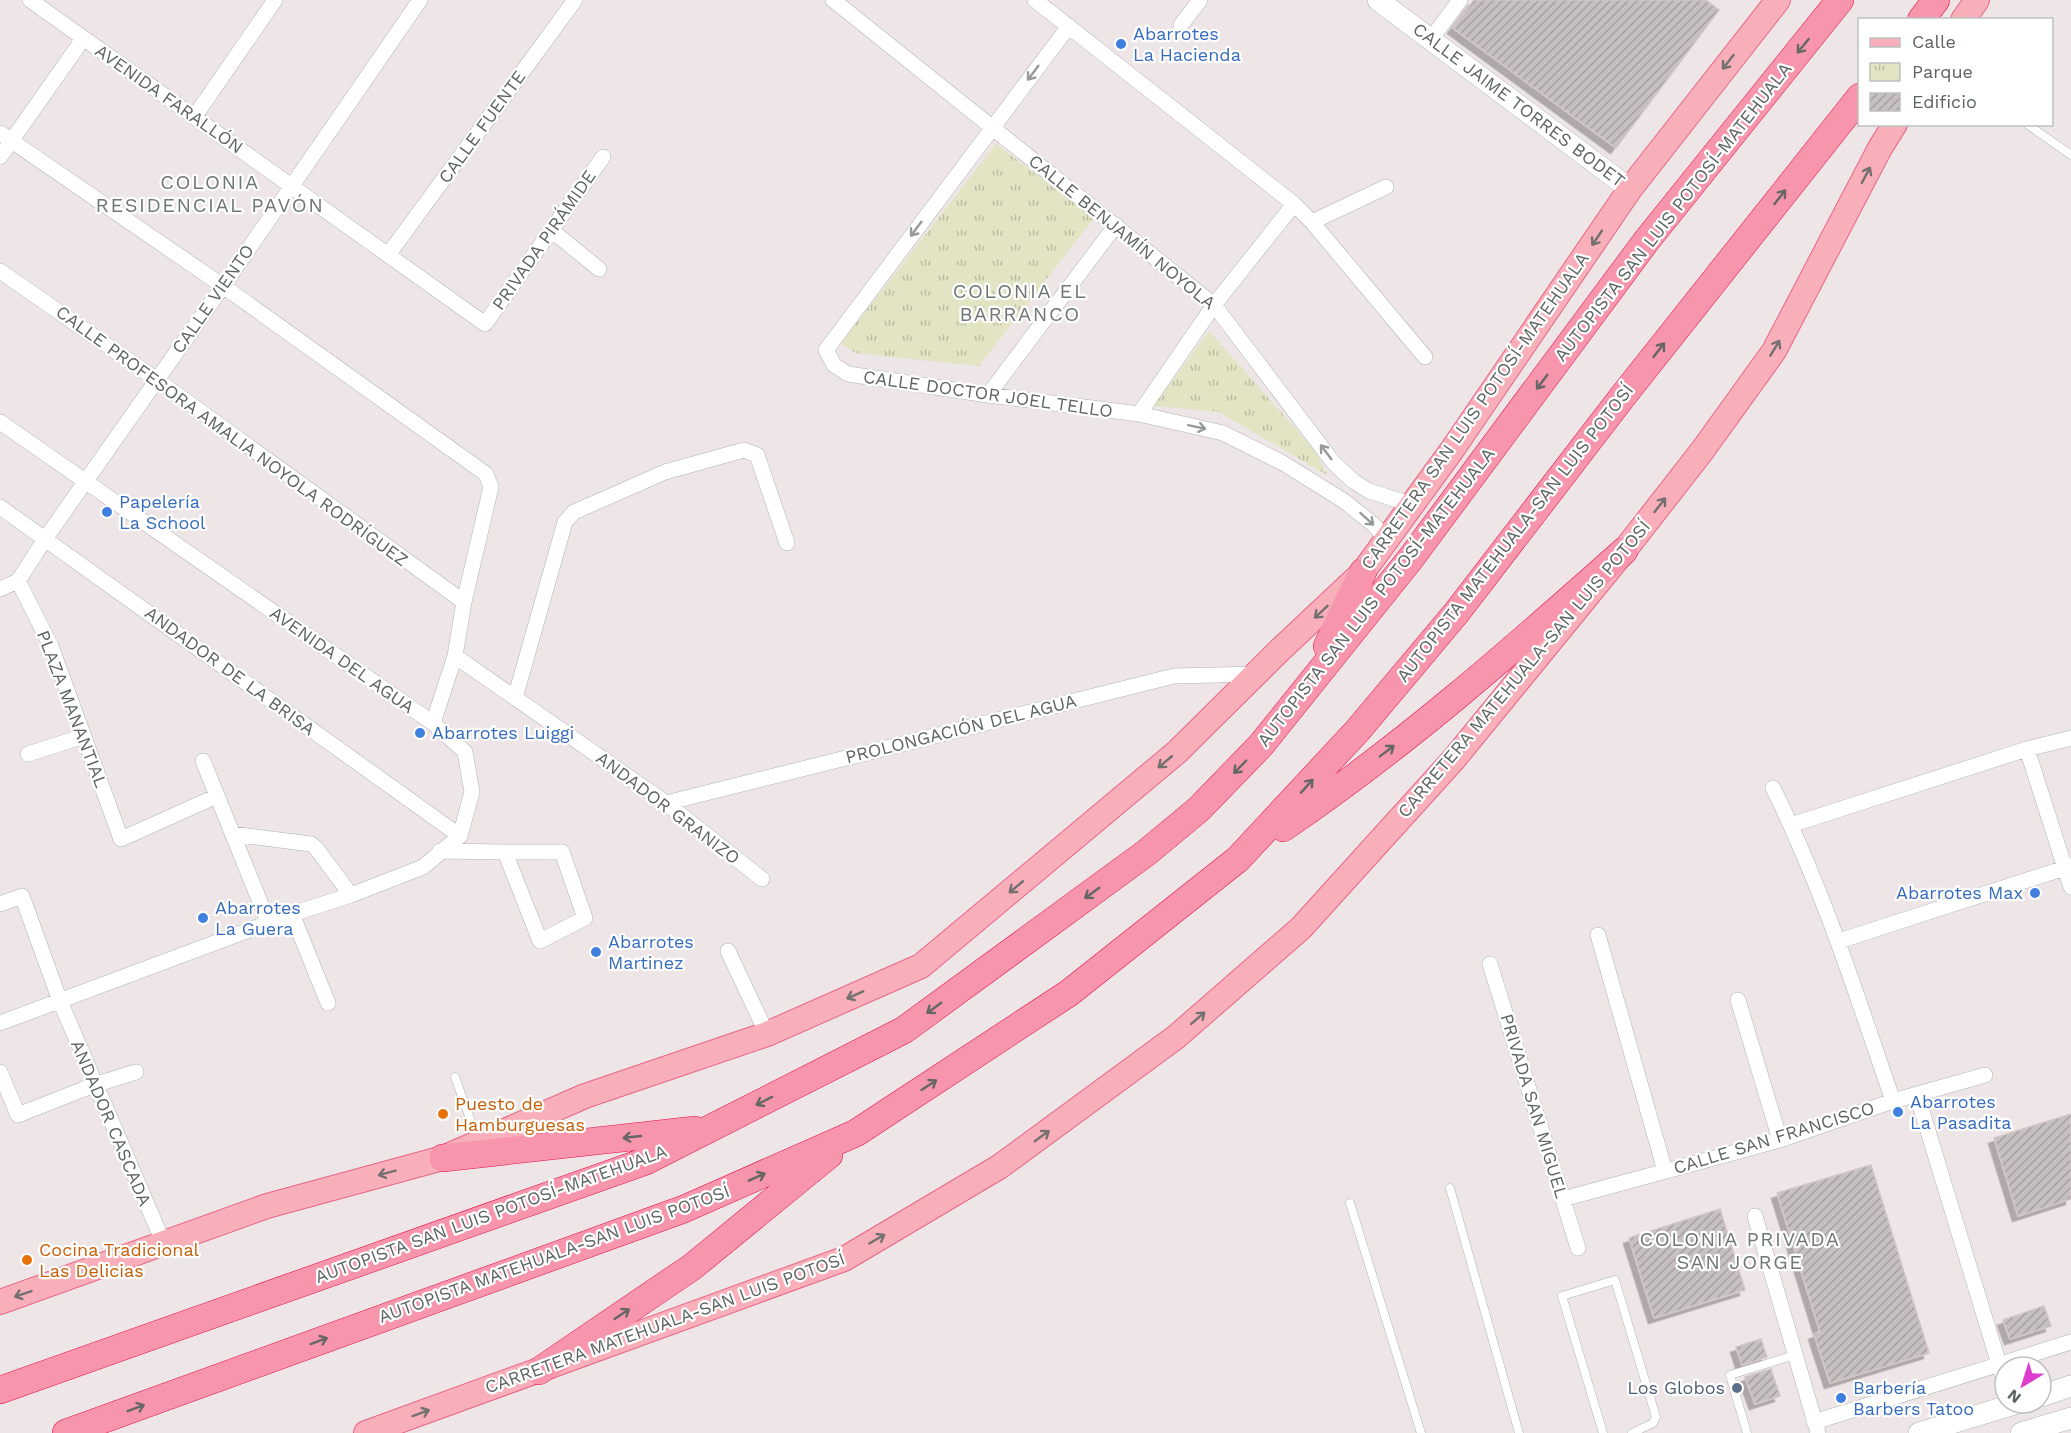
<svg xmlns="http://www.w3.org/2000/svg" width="2071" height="1433" font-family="'Work Sans',sans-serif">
  <defs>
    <pattern id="park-tufts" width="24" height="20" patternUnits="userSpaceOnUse" patternTransform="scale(1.5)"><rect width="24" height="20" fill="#e3e4c4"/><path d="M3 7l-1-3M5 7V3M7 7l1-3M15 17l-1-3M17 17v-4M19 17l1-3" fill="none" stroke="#bbbca3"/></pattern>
    <pattern id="building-hatch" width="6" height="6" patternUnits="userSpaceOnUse" patternTransform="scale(1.5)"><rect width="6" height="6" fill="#c7c0c1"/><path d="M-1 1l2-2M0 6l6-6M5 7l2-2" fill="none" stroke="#a5a0a0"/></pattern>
    <filter id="shadow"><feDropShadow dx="-5.5" dy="5.5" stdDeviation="0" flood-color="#0004"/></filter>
  </defs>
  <rect width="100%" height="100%" fill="#eee5e7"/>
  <path fill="url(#park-tufts)" d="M 996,144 L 1094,218 L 979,366 L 855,353 L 841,343 Z
    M 1209,331 L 1316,452 L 1327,475 L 1219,412 L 1154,406 Z"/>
  <path fill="url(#building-hatch)" stroke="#d3c4c8" stroke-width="1.5" filter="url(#shadow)" d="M 1474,0 L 1706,0 L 1719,10 L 1616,148 L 1453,28 Z
    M 2071,1114 L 2071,1199 L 2018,1216 L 1994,1138 Z
    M 1871,1165 L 1929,1353 L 1830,1383 L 1814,1334 L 1820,1332 L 1777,1193 Z
    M 1720,1209 L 1745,1290 L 1654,1318 L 1629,1238 Z
    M 2044,1306 L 2051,1326 L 2010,1339 L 2003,1320 Z
    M 1761,1339 L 1767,1357 L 1742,1365 L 1736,1347 Z
    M 1771,1369 L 1780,1396 L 1755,1404 L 1745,1377 Z"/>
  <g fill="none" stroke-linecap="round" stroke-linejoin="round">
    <g stroke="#aeb4b3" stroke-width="9">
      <path id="lane" d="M 2027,124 L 2071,155
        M 455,1077 L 477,1138
        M 1450,1188 L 1519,1433
        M 1350,1203 L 1421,1433
        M 1603,1433 L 1562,1296 L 1615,1280 L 1656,1417 L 1653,1423 L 1632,1433
        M 1747,1433 L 1730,1375 L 1795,1355"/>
    </g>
    <g stroke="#aeb4b3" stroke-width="16">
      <path id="street" d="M 30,0 L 485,324 L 603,157
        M 833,0 L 1214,305 L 1333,462 L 1353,481 L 1369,491 L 1413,505
        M 1035,0 L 1294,204 L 1312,222 L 1425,357
        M 1181,25 L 1200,0
        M 1069,26 L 826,350 L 834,365 L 848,374 L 988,395 L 1139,414 L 1223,433 L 1283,463 L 1344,501 L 1374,525 L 1387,540
        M 1431,39 L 1460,0
        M 195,116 L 275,0
        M 0,133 L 223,286 L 486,474 L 491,487 L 464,602 L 455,656 L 433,723
        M 0,157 L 83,39
        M 1312,222 L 1386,187
        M 551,230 L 599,269
        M 388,255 L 575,0
        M 0,271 L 157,380 L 464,602
        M 988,395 L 1116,225
        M 1139,414 L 1214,305 L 1294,204
        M 0,422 L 433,723 L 465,752 L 472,792 L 460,836 L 423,867 L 351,895 L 292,914 L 0,1023
        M 0,507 L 460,836
        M 18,581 L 51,646 L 121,839 L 217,796
        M 0,589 L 18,581 L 45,539 L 223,286 L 420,0
        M 455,656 L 666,803 L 762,879
        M 515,698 L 565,522 L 574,512 L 665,472 L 744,450 L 757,455 L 787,543
        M 2027,749 L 2071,887
        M 28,754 L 84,736
        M 203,761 L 269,924
        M 1773,788 C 1823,889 1857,996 1893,1101
        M 666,803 L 1174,676 L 1258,674
        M 1791,825 L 2027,749 L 2071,738
        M 232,834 L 311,844 L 316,848 L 351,895
        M 440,851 L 505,852 L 540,941 L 585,918 L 562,852 L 505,852
        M 0,904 L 22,896 L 60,1001 L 164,1244
        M 292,914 L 328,1003
        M 1598,935 L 1665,1171
        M 1839,941 L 2071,866
        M 728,951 L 767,1034
        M 1490,964 L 1578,1248
        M 1738,1000 L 1780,1140
        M 0,1072 L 18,1115 L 94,1085 L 136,1072
        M 1917,1095 L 2005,1384
        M 1563,1199 L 1780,1140 L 1893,1101 L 1985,1075
        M 1755,1216 L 1818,1433
        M 1814,1422 L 2071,1342"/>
    </g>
    <g stroke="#aeb5b2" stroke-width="22">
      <path id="secondary" d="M 1378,0 L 1630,189
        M 2041,1396 L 2071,1386
        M 1919,1433 L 2018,1403
        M 2021,1433 L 2071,1418"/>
    </g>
    <g stroke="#e86587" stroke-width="26">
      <path id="primary" d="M 1963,20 L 1977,0
        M 0,1302 L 267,1206 L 443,1158 L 585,1096 L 767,1034 L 921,966 L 1177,752 L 1281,649 L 1363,572 L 1452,450 L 1630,189 L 1778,0
        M 366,1433 L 844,1259 L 999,1167 L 1176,1037 L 1301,928 L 1454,759 L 1624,551 L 1702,451 L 1774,351 L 1880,148 L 1895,124"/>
    </g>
    <g stroke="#e4104d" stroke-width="28">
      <path id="highway" d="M 1921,20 L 1936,0
        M 1327,646 L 1363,572
        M 1283,828 C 1404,746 1515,648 1624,551
        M 443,1158 L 695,1130
        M 539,1371 L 692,1267 L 829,1155
        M 0,1390 L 646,1161 L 904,1030 L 1146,853 L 1199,809 L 1261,745 L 1411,558 L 1647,240 L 1840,0
        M 66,1433 L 684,1209 L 856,1133 L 1069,993 L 1238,859 L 1358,730 L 1457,612 L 1623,396 L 1860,97"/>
    </g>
    <use href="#lane" stroke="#fff" stroke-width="8"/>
    <use href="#street" stroke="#fff" stroke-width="15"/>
    <use href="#secondary" stroke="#fff" stroke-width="21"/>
    <use href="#primary" stroke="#f9afba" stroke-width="24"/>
    <use href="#highway" stroke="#f695ab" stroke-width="27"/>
  </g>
  <defs><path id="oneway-shaft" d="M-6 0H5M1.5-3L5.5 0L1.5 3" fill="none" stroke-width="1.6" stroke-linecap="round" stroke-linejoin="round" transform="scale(1.5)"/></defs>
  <g stroke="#656766">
    <use href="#oneway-shaft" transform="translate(1803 46) rotate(129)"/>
    <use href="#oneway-shaft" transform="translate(1780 197) rotate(-52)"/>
    <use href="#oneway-shaft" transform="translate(1659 350) rotate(-52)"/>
    <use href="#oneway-shaft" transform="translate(1542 382) rotate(127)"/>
    <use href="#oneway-shaft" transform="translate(1387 751) rotate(-37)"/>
    <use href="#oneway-shaft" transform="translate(1240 767) rotate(134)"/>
    <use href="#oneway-shaft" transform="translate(1307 786) rotate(-48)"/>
    <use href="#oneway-shaft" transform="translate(1092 893) rotate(144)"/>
    <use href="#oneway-shaft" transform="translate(934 1008) rotate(144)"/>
    <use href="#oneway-shaft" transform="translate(929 1085) rotate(-33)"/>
    <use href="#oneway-shaft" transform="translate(764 1101) rotate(153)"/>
    <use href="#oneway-shaft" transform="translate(632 1137) rotate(174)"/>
    <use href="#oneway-shaft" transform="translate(757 1177) rotate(-24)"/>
    <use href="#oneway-shaft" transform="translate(622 1314) rotate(-34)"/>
    <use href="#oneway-shaft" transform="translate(319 1341) rotate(-20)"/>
    <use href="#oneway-shaft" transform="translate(136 1408) rotate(-20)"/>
  </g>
  <g stroke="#74706f">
    <use href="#oneway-shaft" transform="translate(1728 62) rotate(128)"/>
    <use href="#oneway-shaft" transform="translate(1866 175) rotate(-62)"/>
    <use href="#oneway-shaft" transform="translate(1597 238) rotate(124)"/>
    <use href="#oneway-shaft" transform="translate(1775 348) rotate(-59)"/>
    <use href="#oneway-shaft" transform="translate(1660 505) rotate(-52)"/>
    <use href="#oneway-shaft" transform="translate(1321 612) rotate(137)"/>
    <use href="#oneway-shaft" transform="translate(1165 762) rotate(140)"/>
    <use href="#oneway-shaft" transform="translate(1016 887) rotate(140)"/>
    <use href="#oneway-shaft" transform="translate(855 995) rotate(156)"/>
    <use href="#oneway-shaft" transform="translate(1198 1018) rotate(-41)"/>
    <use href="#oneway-shaft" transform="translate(1042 1136) rotate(-36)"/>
    <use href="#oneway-shaft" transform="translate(387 1173) rotate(165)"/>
    <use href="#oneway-shaft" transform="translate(877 1239) rotate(-30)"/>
    <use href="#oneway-shaft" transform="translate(23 1294) rotate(161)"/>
    <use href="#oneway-shaft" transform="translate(421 1413) rotate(-20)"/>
  </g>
  <g stroke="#969b99">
    <use href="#oneway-shaft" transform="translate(1033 73) rotate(127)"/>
    <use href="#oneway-shaft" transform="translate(916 229) rotate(127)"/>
    <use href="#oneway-shaft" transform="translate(1197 427) rotate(12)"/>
    <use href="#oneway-shaft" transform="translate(1326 452) rotate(-127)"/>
    <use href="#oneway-shaft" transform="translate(1367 519) rotate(42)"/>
  </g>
  <g fill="#3f7fe0" stroke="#fff" stroke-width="2">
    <circle cx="1121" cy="44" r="6"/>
    <circle cx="107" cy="512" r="6"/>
    <circle cx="420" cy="733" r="6"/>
    <circle cx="2035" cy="893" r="6"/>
    <circle cx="203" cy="918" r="6"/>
    <circle cx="596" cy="952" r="6"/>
    <circle cx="1898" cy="1112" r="6"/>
    <circle cx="1841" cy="1398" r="6"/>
  </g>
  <g fill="#e8710a" stroke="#fff" stroke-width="2">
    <circle cx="443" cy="1114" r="6"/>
    <circle cx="27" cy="1260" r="6"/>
  </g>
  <circle fill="#5c6f8a" stroke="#fff" stroke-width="2" cx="1737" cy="1388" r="6"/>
  <g text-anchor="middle" stroke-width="4.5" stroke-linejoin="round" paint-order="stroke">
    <g font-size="18" fill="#366cbe" stroke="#fff" text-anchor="start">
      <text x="1133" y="40">Abarrotes<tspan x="1133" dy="21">La Hacienda</tspan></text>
      <text x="119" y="508">Papelería<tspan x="119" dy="21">La School</tspan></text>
      <text x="432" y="739">Abarrotes Luiggi</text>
      <text x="2023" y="899" text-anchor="end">Abarrotes Max</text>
      <text x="215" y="914">Abarrotes<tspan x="215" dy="21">La Guera</tspan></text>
      <text x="608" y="948">Abarrotes<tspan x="608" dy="21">Martinez</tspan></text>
      <text x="1910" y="1108">Abarrotes<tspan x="1910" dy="21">La Pasadita</tspan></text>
      <text x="1853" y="1394">Barbería<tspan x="1853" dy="21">Barbers Tatoo</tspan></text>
    </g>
    <g font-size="18" fill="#5d6562" stroke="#fff">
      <text transform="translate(169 99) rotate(35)" y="6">AVENIDA FARALLÓN</text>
      <text transform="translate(1519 105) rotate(37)" y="6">CALLE JAIME TORRES BODET</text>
      <text transform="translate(482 127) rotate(-54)" y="6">CALLE FUENTE</text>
      <text transform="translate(1673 212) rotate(-52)" y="6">AUTOPISTA SAN LUIS POTOSÍ-MATEHUALA</text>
      <text transform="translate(1122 232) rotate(39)" y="6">CALLE BENJAMÍN NOYOLA</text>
      <text transform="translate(544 240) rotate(-55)" y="6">PRIVADA PIRÁMIDE</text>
      <text transform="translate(213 299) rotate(-55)" y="6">CALLE VIENTO</text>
      <text transform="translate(988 394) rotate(8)" y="6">CALLE DOCTOR JOEL TELLO</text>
      <text transform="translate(1475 411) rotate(-55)" y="6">CARRETERA SAN LUIS POTOSÍ-MATEHUALA</text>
      <text transform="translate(232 436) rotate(36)" y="6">CALLE PROFESORA AMALIA NOYOLA RODRÍGUEZ</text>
      <text transform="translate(1515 533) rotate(-52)" y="6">AUTOPISTA MATEHUALA-SAN LUIS POTOSÍ</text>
      <text transform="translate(1376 597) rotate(-52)" y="6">AUTOPISTA SAN LUIS POTOSÍ-MATEHUALA</text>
      <text transform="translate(342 660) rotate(35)" y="6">AVENIDA DEL AGUA</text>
      <text transform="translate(1524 669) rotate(-50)" y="6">CARRETERA MATEHUALA-SAN LUIS POTOSÍ</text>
      <text transform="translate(230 671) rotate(36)" y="6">ANDADOR DE LA BRISA</text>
      <text transform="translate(72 709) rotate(69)" y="6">PLAZA MANANTIAL</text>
      <text transform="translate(961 729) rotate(-14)" y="6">PROLONGACIÓN DEL AGUA</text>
      <text transform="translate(668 808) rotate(37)" y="6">ANDADOR GRANIZO</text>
      <text transform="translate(1534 1106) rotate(73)" y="6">PRIVADA SAN MIGUEL</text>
      <text transform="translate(111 1123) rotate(67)" y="6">ANDADOR CASCADA</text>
      <text transform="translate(1774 1138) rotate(-17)" y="6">CALLE SAN FRANCISCO</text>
      <text transform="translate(491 1214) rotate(-20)" y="6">AUTOPISTA SAN LUIS POTOSÍ-MATEHUALA</text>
      <text transform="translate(554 1254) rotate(-20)" y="6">AUTOPISTA MATEHUALA-SAN LUIS POTOSÍ</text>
      <text transform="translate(665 1323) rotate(-20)" y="6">CARRETERA MATEHUALA-SAN LUIS POTOSÍ</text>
    </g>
    <g font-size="18" fill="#c56008" stroke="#fff" text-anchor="start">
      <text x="455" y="1110">Puesto de<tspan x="455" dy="21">Hamburguesas</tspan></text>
      <text x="39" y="1256">Cocina Tradicional<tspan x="39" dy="21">Las Delicias</tspan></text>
    </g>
    <g font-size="18" fill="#4e5e75" stroke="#fff" text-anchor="end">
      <text x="1725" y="1394">Los Globos</text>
    </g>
    <g font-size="20" letter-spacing="1.5" fill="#6e7773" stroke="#fff">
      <text x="210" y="189">COLONIA<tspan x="210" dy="23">RESIDENCIAL PAVÓN</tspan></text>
      <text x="1020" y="298">COLONIA EL<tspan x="1020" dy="23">BARRANCO</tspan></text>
      <text x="1740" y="1246">COLONIA PRIVADA<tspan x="1740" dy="23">SAN JORGE</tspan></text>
    </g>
  </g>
  <rect x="1858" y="18" width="195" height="108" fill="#ffffff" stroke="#bec1c0" stroke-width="1.5"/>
  <rect x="1870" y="38" width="30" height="9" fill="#f9afba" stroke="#bec1c0" stroke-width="1.5"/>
  <text x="1912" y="48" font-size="18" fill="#5d6562">Calle</text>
  <rect x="1870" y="63" width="30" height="18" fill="url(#park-tufts)" stroke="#bec1c0" stroke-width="1.5"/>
  <text x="1912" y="78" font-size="18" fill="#5d6562">Parque</text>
  <rect x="1870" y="93" width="30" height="18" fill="url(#building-hatch)" stroke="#bec1c0" stroke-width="1.5"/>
  <text x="1912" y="108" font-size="18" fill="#5d6562">Edificio</text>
  <g transform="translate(2023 1385) rotate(218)"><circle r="28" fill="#ffffff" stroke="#bec1c0" stroke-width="1.5"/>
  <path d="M0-4.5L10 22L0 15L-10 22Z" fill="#dd3ccd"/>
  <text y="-9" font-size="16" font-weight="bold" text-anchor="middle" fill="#5d6562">N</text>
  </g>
</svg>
